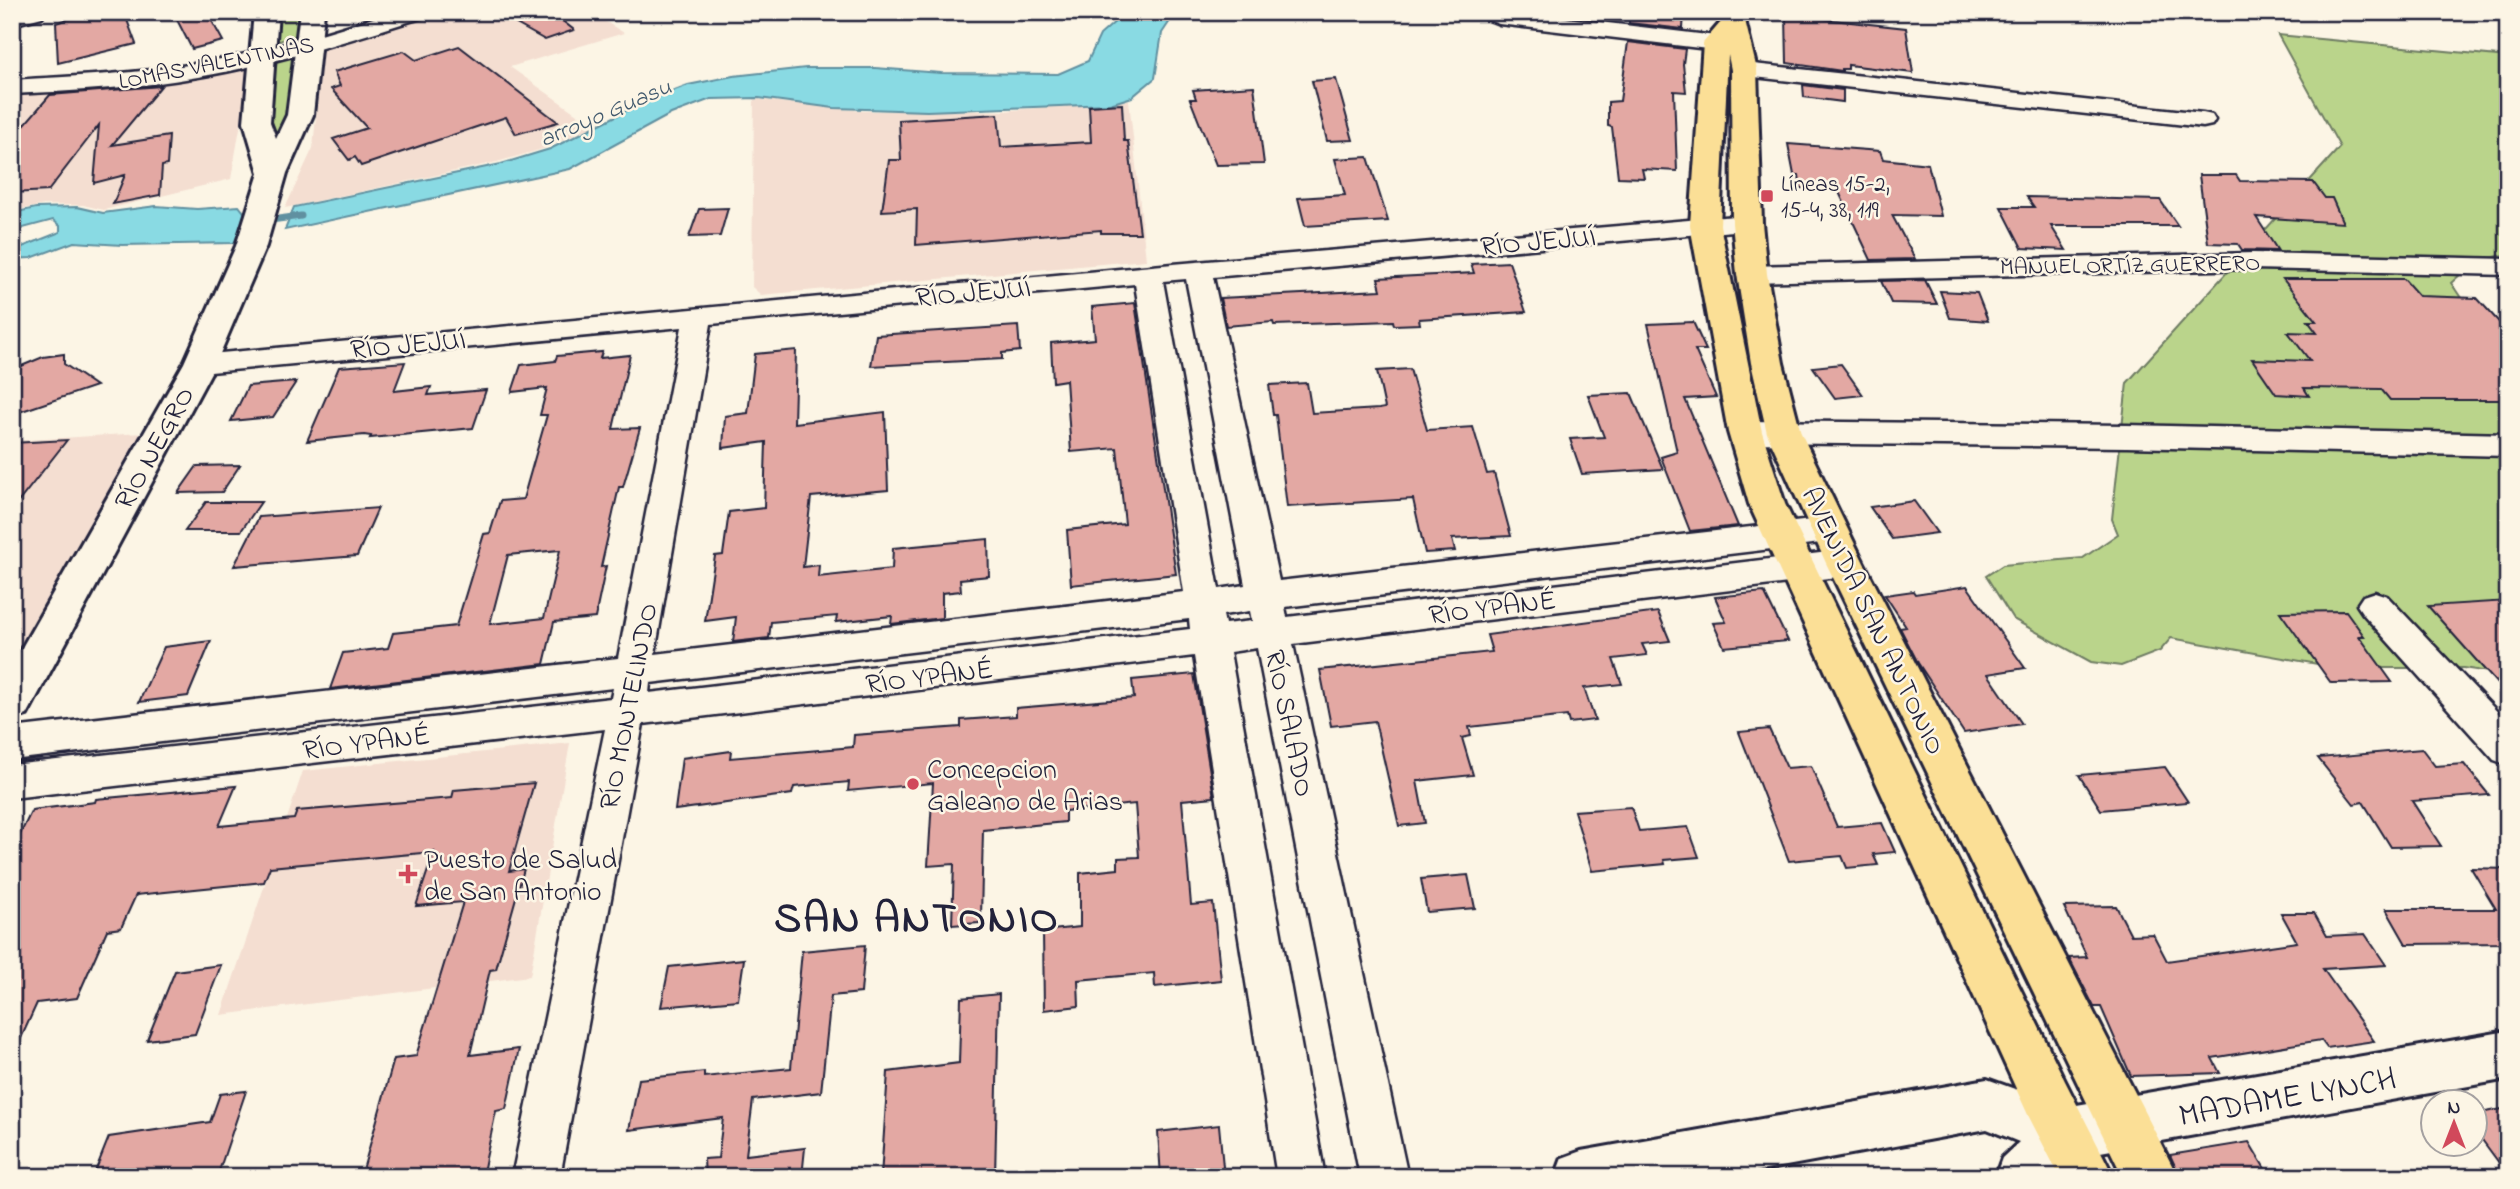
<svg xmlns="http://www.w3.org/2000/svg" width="2520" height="1189" font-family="'Indie Flower',sans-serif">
  <rect width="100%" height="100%" fill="#fcf5e5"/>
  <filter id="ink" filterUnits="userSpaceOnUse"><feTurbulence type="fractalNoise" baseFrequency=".0143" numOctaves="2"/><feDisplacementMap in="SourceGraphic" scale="14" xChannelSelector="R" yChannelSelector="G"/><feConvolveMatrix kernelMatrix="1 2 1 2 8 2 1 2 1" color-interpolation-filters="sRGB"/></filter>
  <g filter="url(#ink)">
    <path fill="#f4ded1" d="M 416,12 L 590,12 L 624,33 L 510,67 L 594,126 L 546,148 L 497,162 L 285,208 L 313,148 L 323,43 Z
      M 249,64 L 250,71 L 231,179 L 104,210 L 83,205 L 44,205 L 12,211 L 12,94 L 169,82 Z
      M 754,99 L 862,111 L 1003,111 L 1129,100 L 1146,260 L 761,295 L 752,287 Z
      M 142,433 L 17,651 L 12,652 L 12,441 Z
      M 570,743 L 530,976 L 221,1015 L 303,771 Z"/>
    <path fill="#bad48b" stroke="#6e7b63" stroke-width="2" d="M 275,12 L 305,12 L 302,34 L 276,42 Z
      M 2278,35 L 2508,57 L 2508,255 C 2484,256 2468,267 2451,283 L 2486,335 L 2508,377 L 2508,675 L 2463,668 L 2340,668 L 2171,638 L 2160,651 L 2121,666 L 2091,662 L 2013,619 L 1986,576 L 2003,565 L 2083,558 L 2118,534 L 2112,519 L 2127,383 L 2340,147 Z
      M 298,55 L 301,56 L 270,189 L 268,62 Z"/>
    <path fill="#89dae3" stroke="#6090a0" stroke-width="2" d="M 1126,12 L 1176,12 L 1162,33 L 1155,78 L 1132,97 L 1110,104 L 927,111 L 834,108 L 759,98 L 711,99 L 671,114 L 570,169 L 285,230 L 294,207 L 501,164 L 550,149 L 648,100 L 688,85 L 733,76 L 806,68 L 875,68 L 941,73 L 1058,74 L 1088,61 L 1100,35 Z
      M 156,206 L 197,209 L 239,206 L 247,216 L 234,243 L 122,245 L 74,242 L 31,258 L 12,259 L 12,251 L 60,232 L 60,226 L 53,220 L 12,231 L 12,213 L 36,208 L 77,207 L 103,213 Z"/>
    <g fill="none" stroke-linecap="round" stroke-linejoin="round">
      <path stroke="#6090a0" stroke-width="7" d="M 263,221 L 301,216"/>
    </g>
    <path fill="#e3a8a3" stroke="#22223b" stroke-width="2" fill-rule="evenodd" d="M 89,12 L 124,12 L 136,44 L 58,63 L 56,23 Z
      M 173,12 L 207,12 L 223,41 L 192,49 Z
      M 495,12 L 551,12 L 574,30 L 545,40 Z
      M 1629,12 L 1684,12 L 1683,29 L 1629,23 Z
      M 1786,15 L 1906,28 L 1913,73 L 1848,65 L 1848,69 L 1842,69 L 1842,71 L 1787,63 Z
      M 1628,42 L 1685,49 L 1683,64 L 1686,92 L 1674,91 L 1677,171 L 1642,169 L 1644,178 L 1618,177 L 1612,127 L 1608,126 L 1608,102 L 1620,101 Z
      M 459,46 L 558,122 L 516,134 L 506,117 L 361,166 L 355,157 L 349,160 L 333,139 L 367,128 L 331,89 L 340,86 L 334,72 L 404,51 L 416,60 Z
      M 1336,79 L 1353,140 L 1327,141 L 1312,81 Z
      M 1803,85 L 1843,90 L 1843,102 L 1804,97 Z
      M 161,86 L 112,145 L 169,136 L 167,165 L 162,166 L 160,195 L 113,204 L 125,175 L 94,183 L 99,125 L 48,191 L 12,193 L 12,139 L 50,95 Z
      M 1254,86 L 1264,164 L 1216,165 L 1190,99 L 1196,99 L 1193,90 Z
      M 1122,104 L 1124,141 L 1128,141 L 1140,233 L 1101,233 L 1101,230 L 916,245 L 917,209 L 882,211 L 889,160 L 901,160 L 899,120 L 998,114 L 1001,147 L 1091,142 L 1089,106 Z
      M 1788,144 L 1880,151 L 1883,159 L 1928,164 L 1941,216 L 1892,215 L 1915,259 L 1871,260 L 1838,190 L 1801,188 L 1799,175 L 1794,175 Z
      M 1368,157 L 1388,221 L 1305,226 L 1298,198 L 1345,195 L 1335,159 Z
      M 2199,175 L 2236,175 L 2240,181 L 2313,182 L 2325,198 L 2332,198 L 2343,223 L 2256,217 L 2278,251 L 2242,250 L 2238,244 L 2208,243 Z
      M 2027,197 L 2160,200 L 2178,226 L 2051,226 L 2066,250 L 2022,248 L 2001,207 L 2034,207 Z
      M 728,208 L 720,236 L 689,237 L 699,209 Z
      M 1509,262 L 1526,312 L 1419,319 L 1420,324 L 1394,325 L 1393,321 L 1274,325 L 1273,322 L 1226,326 L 1220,298 L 1381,290 L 1378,278 L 1474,273 L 1471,264 Z
      M 2283,279 L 2404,279 L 2419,296 L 2477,298 L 2508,332 L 2508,400 L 2390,400 L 2381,389 L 2304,388 L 2309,396 L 2276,394 L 2252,359 L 2310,361 L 2288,332 L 2317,333 L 2308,321 L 2316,321 Z
      M 1925,280 L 1937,304 L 1891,303 L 1881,281 Z
      M 1940,291 L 1977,293 L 1988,321 L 1950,318 Z
      M 1135,303 L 1176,574 L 1071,585 L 1067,530 L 1125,524 L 1117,448 L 1071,452 L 1066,380 L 1053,382 L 1051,343 L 1095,339 L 1092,307 Z
      M 1693,322 L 1706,350 L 1695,350 L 1716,397 L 1685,399 L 1738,526 L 1690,531 L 1661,457 L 1677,452 L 1648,324 Z
      M 1018,326 L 1020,351 L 1002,353 L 1002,359 L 871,366 L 876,335 Z
      M 796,350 L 794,423 L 885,412 L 888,490 L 811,497 L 803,567 L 819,565 L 818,577 L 892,569 L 893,548 L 988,539 L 989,576 L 960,579 L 961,591 L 942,593 L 942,618 L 891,624 L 892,616 L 836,622 L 837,616 L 771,622 L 769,638 L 733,642 L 736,617 L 705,621 L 715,556 L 723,555 L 729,512 L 764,508 L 766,442 L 723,448 L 725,416 L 748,413 L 755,354 Z
      M 602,352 L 600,358 L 630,355 L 613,429 L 640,428 L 623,487 L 619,487 L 601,567 L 606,566 L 595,618 L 554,622 L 544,664 L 330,689 L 343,653 L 388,648 L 393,633 L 456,626 L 484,534 L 490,533 L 500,501 L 523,499 L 547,415 L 540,415 L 547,388 L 512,392 L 521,365 L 555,361 L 557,356 ZM 560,550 L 544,618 L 490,624 L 508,555 Z
      M 64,354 L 64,364 L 96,386 L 19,412 L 12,400 L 12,370 L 43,357 Z
      M 405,362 L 394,391 L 431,387 L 428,395 L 486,390 L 473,428 L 370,438 L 371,436 L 364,435 L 307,441 L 339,367 Z
      M 1841,364 L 1863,395 L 1835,398 L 1813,367 Z
      M 1410,369 L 1427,430 L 1473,427 L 1487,474 L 1494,473 L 1511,536 L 1452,539 L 1455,551 L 1425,553 L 1413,499 L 1287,507 L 1276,415 L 1273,415 L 1269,385 L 1307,383 L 1312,413 L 1379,409 L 1385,408 L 1377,371 Z
      M 296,382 L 273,417 L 231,421 L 248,386 Z
      M 1631,393 L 1663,469 L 1582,474 L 1570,439 L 1604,437 L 1588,395 Z
      M 67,440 L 12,510 L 12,443 Z
      M 240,465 L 222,492 L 178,493 L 197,466 Z
      M 1914,501 L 1937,533 L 1892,539 L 1870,507 Z
      M 206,502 L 261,502 L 241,531 L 185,531 Z
      M 378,508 L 357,556 L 234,566 L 259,517 Z
      M 1967,586 L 2025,668 L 1988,674 L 2022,724 L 1964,733 L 1918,663 L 1900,628 L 1906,627 L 1885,595 L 1913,591 L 1915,594 Z
      M 1764,592 L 1788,641 L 1724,647 L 1713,623 L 1726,622 L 1715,597 Z
      M 2508,601 L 2508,696 L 2428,606 Z
      M 2346,611 L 2364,636 L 2359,636 L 2392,682 L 2331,683 L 2280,612 Z
      M 1658,612 L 1670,641 L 1642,644 L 1647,655 L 1613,659 L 1622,684 L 1584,688 L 1595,720 L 1569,723 L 1567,716 L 1469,727 L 1471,736 L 1462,738 L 1473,775 L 1417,781 L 1425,823 L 1399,826 L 1375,721 L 1331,726 L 1320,670 L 1492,652 L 1487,635 Z
      M 211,641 L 188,696 L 139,702 L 164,647 Z
      M 1194,674 L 1214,797 L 1182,800 L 1191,905 L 1213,903 L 1221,980 L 1155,987 L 1154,973 L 1078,980 L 1079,1006 L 1044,1010 L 1043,931 L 1080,927 L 1080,873 L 1118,869 L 1118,858 L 1139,857 L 1135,804 L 1065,811 L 1065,822 L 983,830 L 981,918 L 979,923 L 952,925 L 954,864 L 928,866 L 933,783 L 848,791 L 849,782 L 794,787 L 792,794 L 675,810 L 682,758 L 731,751 L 730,758 L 853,747 L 854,735 L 961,727 L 961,720 L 1016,716 L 1016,708 L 1134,698 L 1132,680 Z
      M 1769,729 L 1787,768 L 1811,766 L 1837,827 L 1882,823 L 1895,852 L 1873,854 L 1878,865 L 1847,868 L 1842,856 L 1789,861 L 1739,732 Z
      M 2422,749 L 2435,766 L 2464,764 L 2489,795 L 2412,801 L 2441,846 L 2391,847 L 2363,802 L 2354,804 L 2318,758 Z
      M 2165,767 L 2188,802 L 2101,810 L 2079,775 Z
      M 534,783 L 509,871 L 524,869 L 496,969 L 490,970 L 470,1055 L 519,1049 L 506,1109 L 496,1111 L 482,1177 L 361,1177 L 394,1059 L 416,1056 L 463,902 L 416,906 L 434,852 L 270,867 L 264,882 L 136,895 L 121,928 L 107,930 L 77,998 L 37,1003 L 12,1058 L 12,851 L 32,810 L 95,802 L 96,799 L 236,786 L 219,826 L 294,819 L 297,811 L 452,798 L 454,790 Z
      M 1631,807 L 1639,831 L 1688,827 L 1699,857 L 1664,860 L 1665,864 L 1592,871 L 1574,811 Z
      M 2471,868 L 2508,869 L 2508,943 L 2406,944 L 2386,909 L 2496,909 Z
      M 1468,875 L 1475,908 L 1427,912 L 1421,879 Z
      M 2116,906 L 2131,935 L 2153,934 L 2167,961 L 2297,942 L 2281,913 L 2314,913 L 2327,936 L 2365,934 L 2386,965 L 2323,969 L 2374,1041 L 2327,1048 L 2321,1040 L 2212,1058 L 2220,1073 L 2131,1076 L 2101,1007 L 2094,1007 L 2069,958 L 2087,957 L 2064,907 Z
      M 865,945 L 861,993 L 831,996 L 821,1092 L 753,1100 L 746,1155 L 805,1148 L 802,1177 L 705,1177 L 704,1159 L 718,1158 L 723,1118 L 629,1130 L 639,1079 L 704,1072 L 704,1077 L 791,1068 L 802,951 Z
      M 744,959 L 738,1000 L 661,1007 L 669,967 Z
      M 221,965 L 195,1034 L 147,1040 L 175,971 Z
      M 999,994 L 995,1177 L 961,1177 L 961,1171 L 915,1177 L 881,1177 L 888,1072 L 959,1063 L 961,998 Z
      M 246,1091 L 217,1177 L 93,1177 L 109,1137 L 210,1122 L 220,1094 Z
      M 2508,1108 L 2508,1175 L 2474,1129 L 2474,1114 Z
      M 1219,1125 L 1224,1177 L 1161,1177 L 1158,1132 Z
      M 2249,1142 L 2270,1177 L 2180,1177 L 2170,1155 Z"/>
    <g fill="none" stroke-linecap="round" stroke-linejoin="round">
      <g stroke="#22223b" stroke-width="5">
        <path id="minor" d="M 12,12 L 45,12 L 42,17 L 12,25 Z
          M 392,12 L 427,12 L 424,17 C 350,40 275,64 198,77 C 136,88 74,91 12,94 L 12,80 C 75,76 138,74 200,63 C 265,52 329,32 392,12 Z
          M 1478,12 L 1515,12 L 1716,36 L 1724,38 L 1727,43 L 1724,48 L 1716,50 L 1499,24 L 1481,17 Z
          M 1744,63 L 2203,113 L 2212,115 L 2215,120 L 2212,125 L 2203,127 L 1736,75 L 1732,70 L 1736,65 Z
          M 1747,215 L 1756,217 L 1760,223 L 1756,229 L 1213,277 L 1279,581 L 1829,518 L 1841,521 L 1846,530 L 1841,539 L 1829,542 L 1285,607 L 1287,617 L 1845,550 L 1857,554 L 1862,563 L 1857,572 L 1845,576 L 1293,644 L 1408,1177 L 1360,1177 L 1257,648 L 1230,652 L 1325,1177 L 1277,1177 L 1194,656 L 643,724 L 560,1177 L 512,1177 L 605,729 L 12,798 L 12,765 L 611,698 L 613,688 L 12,760 L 12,728 L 618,658 L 682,327 L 200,373 L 189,370 L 185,363 L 189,356 L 1173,264 ZM 1186,279 L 1245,585 L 1219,589 L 1163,281 ZM 1135,284 L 1184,592 L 655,654 L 711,324 ZM 1250,611 L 1252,621 L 1225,624 L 1223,615 ZM 1189,619 L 1190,629 L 649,693 L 650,683 Z
          M 2253,253 L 2508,259 L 2508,275 L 2253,269 L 1752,282 L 1742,280 L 1738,274 L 1742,268 L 1752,266 Z
          M 1745,421 L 2127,425 L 2508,434 L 2508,456 L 2127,447 L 1745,443 L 1734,440 L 1729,432 L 1734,424 Z
          M 2375,592 L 2387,596 L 2508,723 L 2508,765 L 2494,760 L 2363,614 L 2357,605 L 2363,596 Z"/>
      </g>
      <g stroke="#22223b" stroke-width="6">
        <path id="tertiary" d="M 254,12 L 278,12 L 270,122 L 276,138 L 287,115 L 300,12 L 324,12 L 313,115 L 287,173 L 266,246 L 216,363 L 27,715 L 12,720 L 12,665 L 184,363 L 236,246 L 259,173 L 244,122 Z
          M 2508,1031 L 2508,1079 L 2078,1156 L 2058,1177 L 1995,1177 L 2002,1158 L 2019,1142 L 1987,1129 L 1727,1177 L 1555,1177 L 1562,1158 L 1581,1151 L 1987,1079 L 2065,1107 Z"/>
      </g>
      <g stroke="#22223b" stroke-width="6">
        <path id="primary" d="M 1719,12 L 1743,12 L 1757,70 L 1762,223 L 1767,274 L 1783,363 L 1801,433 L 1864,563 L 2178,1177 L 2123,1177 L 1826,563 L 1767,433 L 1751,363 L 1737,274 L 1732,223 L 1731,70 L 1728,55 L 1720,225 L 1762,432 L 1785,504 L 2065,1081 L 2114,1177 L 2060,1177 L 2029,1117 L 1749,504 L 1728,432 L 1690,225 L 1703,43 L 1721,22 Z"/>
      </g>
      <use href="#minor" fill="#fcf5e5" fill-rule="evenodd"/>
      <use href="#tertiary" fill="#fcf5e5" fill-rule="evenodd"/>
      <use href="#primary" fill="#fbdf96" fill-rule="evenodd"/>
    </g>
  </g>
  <g fill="#d1495b" stroke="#fcf5e5" stroke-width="2.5">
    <rect x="1760" y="189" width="14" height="14" rx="3.5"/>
    <circle cx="913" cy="784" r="7"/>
    <path d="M404.5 863.5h7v7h7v7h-7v7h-7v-7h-7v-7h7z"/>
  </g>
  <g text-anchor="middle" stroke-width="5" stroke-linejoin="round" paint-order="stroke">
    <g font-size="23" fill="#22223b" stroke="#fcf5e5">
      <text transform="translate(216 62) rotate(-11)" y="8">LOMAS VALENTINAS</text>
      <text transform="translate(2130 264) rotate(-1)" y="8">MANUEL ORTÍZ GUERRERO</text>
    </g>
    <g font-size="23" fill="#22223b" stroke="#fcf5e5" text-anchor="start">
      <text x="1781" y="191">Líneas 15-2,<tspan x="1781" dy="26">15-4, 38, 119</tspan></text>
    </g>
    <g font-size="24" font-style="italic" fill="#41596d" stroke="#fcf5e5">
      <text transform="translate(605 112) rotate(-23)" y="8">arroyo Guasu</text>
    </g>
    <g font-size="28" fill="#22223b" stroke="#fcf5e5">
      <text transform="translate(1538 240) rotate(-5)" y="10">RÍO JEJUÍ</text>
      <text transform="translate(973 291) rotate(-5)" y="10">RÍO JEJUÍ</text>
      <text transform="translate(408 343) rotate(-5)" y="10">RÍO JEJUÍ</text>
      <text transform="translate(153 447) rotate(-61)" y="10">RÍO NEGRO</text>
      <text transform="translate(1492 606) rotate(-7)" y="10">RÍO YPANÉ</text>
      <text transform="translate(1875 620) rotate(64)" y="10">AVENIDA SAN ANTONIO</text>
      <text transform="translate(929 675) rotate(-7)" y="10">RÍO YPANÉ</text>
      <text transform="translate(627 706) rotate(-79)" y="10">RÍO MONTELINDO</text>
      <text transform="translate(1291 723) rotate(78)" y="10">RÍO SALADO</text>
      <text transform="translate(366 741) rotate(-7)" y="10">RÍO YPANÉ</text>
    </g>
    <g font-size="28" fill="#22223b" stroke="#fcf5e5" text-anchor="start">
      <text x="927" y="778">Concepcion<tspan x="927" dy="32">Galeano de Arias</tspan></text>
      <text x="424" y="868">Puesto de Salud<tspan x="424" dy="32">de San Antonio</tspan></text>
    </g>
    <g font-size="33" fill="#22223b" stroke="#fcf5e5">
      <text transform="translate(2287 1095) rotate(-10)" y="12">MADAME LYNCH</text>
    </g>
    <g font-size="42" font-weight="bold" letter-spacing="2" fill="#22223b" stroke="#fcf5e5">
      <text x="917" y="931">SAN ANTONIO</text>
    </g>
  </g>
  <rect width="2520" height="1189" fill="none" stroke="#fcf5e5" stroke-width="42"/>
  <rect x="21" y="21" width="2478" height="1147" fill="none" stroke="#22223b" stroke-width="2.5" filter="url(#ink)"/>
  <g transform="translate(2454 1123)"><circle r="33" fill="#fcf5e5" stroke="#a5a1a1" stroke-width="2"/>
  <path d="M0-5L12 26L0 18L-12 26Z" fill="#d1495b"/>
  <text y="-10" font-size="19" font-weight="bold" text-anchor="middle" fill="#22223b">N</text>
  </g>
</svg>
